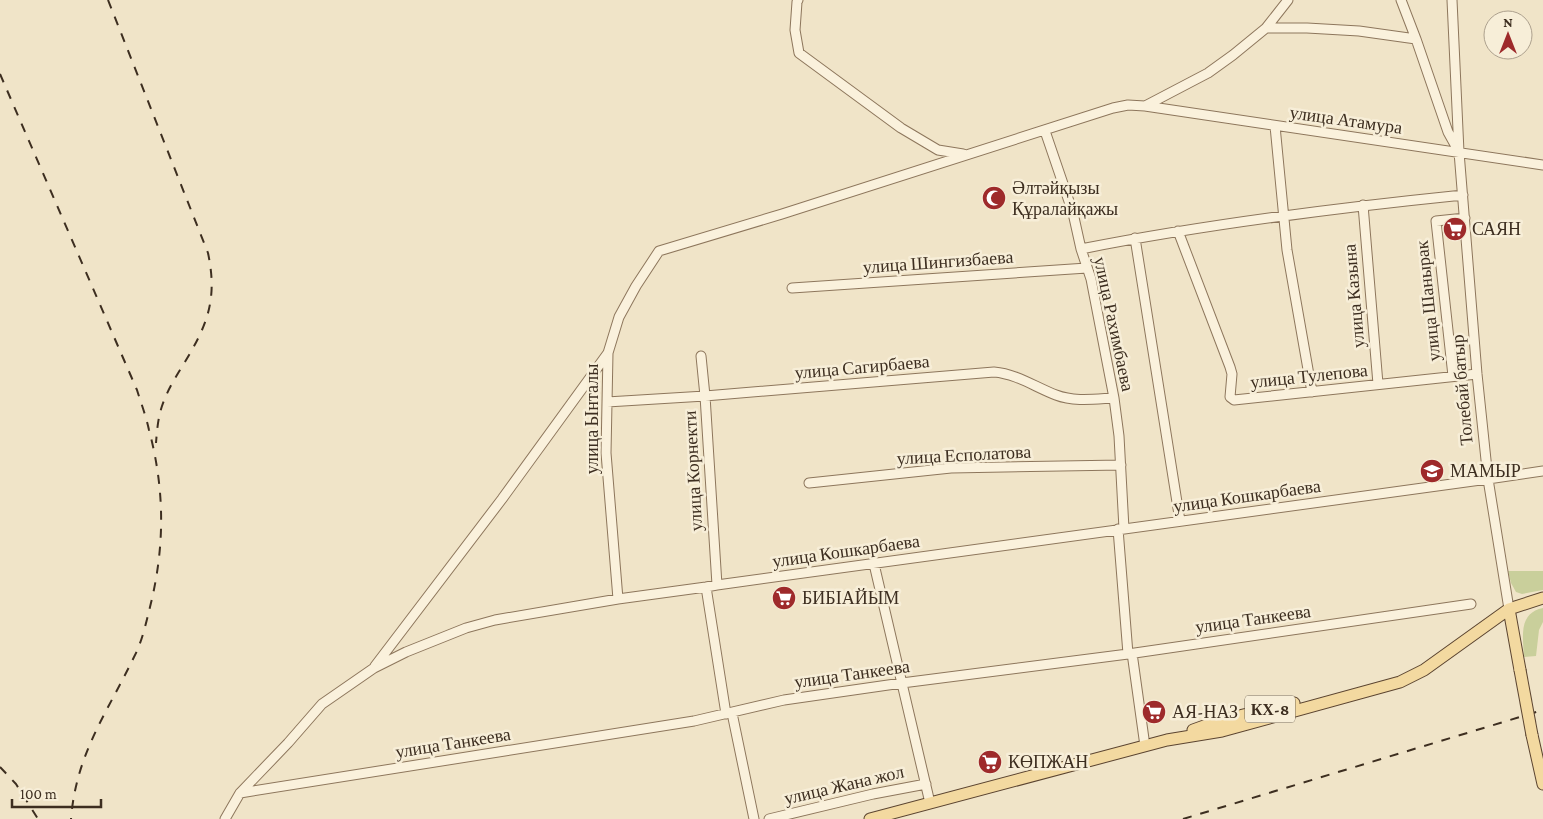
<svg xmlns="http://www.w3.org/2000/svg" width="1543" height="819" font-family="'Crimson Pro',serif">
  <rect width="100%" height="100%" fill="#f0e4c8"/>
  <path fill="#c9cf9b" d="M 1508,571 L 1543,571 L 1543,590 L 1522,594 L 1516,592 L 1511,583 Z
    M 1543,608 L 1543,622 L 1539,630 L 1536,656 L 1524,657 C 1523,637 1518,613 1543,608 Z"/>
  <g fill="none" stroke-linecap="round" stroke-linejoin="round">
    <g stroke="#8d765c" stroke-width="11">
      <path id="minor" d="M 798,0 L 797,2 L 795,30 L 799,53 L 901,128 L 938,150 L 963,154
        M 1401,0 L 1416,39 L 1448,132 L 1458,150
        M 1452,0 L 1459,152 L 1477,374 L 1488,479 L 1509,609
        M 1266,28 L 1307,28 L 1359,31 L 1416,39
        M 1145,106 L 1543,165
        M 1275,126 L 1287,250 L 1312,392
        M 1045,131 L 1073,213 L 1081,249 L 1091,279 L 1114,398 L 1119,436 L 1124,529
        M 1363,205 L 1378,384
        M 1178,231 L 1230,367 L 1232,374 L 1230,397 L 1234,400 L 1477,374
        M 1135,238 L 1180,521
        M 1081,249 C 1207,224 1335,208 1463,195
        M 792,288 L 1087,268
        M 701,356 L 705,396 L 717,585
        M 1453,376 L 1436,221 L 1465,218
        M 607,402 L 705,396 L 994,372 C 1017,374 1035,387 1056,395 C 1074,402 1095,399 1114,398
        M 809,483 L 951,468 L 1121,465
        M 1118,529 L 1128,654
        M 874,564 L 930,803
        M 706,587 L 726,714
        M 618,599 L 606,453 L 608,353 L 619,317 L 636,286 L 659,251 L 782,214 L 1113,108 L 1128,105 L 1145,106 L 1208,73 L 1233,55 L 1266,28 L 1288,0
        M 1132,653 L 1145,746
        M 375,666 L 502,499 L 608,353
        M 732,713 L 754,819
        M 240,793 L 694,721 L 784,700 L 902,683 L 1128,654 L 1471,604
        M 225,819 L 240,793 L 288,743 L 322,704 L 374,668 L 406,652 L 466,628 L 495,620 L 618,599 L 706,587 L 717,585 L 1488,479 L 1543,471
        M 769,819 L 873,794 L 926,784"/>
    </g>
    <g stroke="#5b4430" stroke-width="13">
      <path id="major" d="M 1509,609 L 1520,670
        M 1193,730 L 1218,721 L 1294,703
        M 1532,735 L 1543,784
        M 870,819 L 1167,740 L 1222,731 L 1400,682 L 1424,670 L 1509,609 L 1543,598"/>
    </g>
    <use href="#minor" stroke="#faf1dc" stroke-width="9"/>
    <use href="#major" stroke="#f3d9a0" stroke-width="11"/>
    <path stroke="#3d2e20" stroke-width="2" stroke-dasharray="9 9" stroke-linecap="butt" d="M 108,0 L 208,253 C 218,300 207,326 183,365 C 175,378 167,391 162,406 C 158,418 157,430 156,443
      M 0,74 L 137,390 C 141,403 146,416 149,430 C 165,490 165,547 150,607 C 146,623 142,642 134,657 C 107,713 76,754 71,819
      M 0,767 L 16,784 L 38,819
      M 1183,819 L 1543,710"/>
    <g stroke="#5b4430" stroke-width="13" stroke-linecap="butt">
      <path id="major-bridge" d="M 1520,670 L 1532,735"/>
    </g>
    <use href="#major-bridge" stroke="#f3d9a0" stroke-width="11"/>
  </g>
  <defs>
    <g id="mosque-disc" transform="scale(1.25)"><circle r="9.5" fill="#9e2a2b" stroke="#f7eed8"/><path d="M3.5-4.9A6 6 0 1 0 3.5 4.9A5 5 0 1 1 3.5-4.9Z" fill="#fff"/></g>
    <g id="supermarket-disc" transform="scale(1.25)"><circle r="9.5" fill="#9e2a2b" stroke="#f7eed8"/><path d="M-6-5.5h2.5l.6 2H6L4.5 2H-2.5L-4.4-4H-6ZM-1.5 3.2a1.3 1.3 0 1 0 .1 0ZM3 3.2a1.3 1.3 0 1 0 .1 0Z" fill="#fff"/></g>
    <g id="school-disc" transform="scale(1.25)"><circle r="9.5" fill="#9e2a2b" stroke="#f7eed8"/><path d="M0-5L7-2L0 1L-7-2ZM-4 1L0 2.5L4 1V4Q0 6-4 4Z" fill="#fff"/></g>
  </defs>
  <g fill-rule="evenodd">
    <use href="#mosque-disc" x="994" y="198"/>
    <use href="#supermarket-disc" x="1455" y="229"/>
    <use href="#school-disc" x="1432" y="471"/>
    <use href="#supermarket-disc" x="784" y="598"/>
    <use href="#supermarket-disc" x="1154" y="712"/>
    <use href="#supermarket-disc" x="990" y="762"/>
  </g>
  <g text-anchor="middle" stroke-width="5" stroke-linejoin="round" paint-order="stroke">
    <rect fill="#f7eed8" stroke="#756857" stroke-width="1" x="1245" y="695.5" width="50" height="27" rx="4"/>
    <g font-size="16" font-weight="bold" fill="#3d2e20">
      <text x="1270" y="715">КХ-8</text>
    </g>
    <g font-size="18" fill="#3d2e20" stroke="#f7eed8">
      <text transform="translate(1346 120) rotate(8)" y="6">улица Атамура</text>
      <text transform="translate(938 262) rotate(-4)" y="6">улица Шингизбаева</text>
      <text transform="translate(1354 296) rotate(-95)" y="6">улица Казына</text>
      <text transform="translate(1428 301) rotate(-96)" y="6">улица Шанырак</text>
      <text transform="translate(1114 324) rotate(78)" y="6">улица Рахимбаева</text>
      <text transform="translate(862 367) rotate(-5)" y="6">улица Сагирбаева</text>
      <text transform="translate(1309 376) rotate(-6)" y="6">улица Тулепова</text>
      <text transform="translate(1462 390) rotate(-95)" y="6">Толебай батыр</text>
      <text transform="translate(592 419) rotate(-90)" y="6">улица Ынталы</text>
      <text transform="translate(964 455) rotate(-3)" y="6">улица Есполатова</text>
      <text transform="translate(693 471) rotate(-93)" y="6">улица Корнекти</text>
      <text transform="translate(1247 496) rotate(-8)" y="6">улица Кошкарбаева</text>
      <text transform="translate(846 551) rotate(-8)" y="6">улица Кошкарбаева</text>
      <text transform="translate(1253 619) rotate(-8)" y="6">улица Танкеева</text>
      <text transform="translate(852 674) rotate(-8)" y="6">улица Танкеева</text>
      <text transform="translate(453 743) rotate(-9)" y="6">улица Танкеева</text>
      <text transform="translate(844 785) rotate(-13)" y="6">улица Жана жол</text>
    </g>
    <g font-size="18" fill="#3d2e20" stroke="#f7eed8" text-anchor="start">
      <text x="1012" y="194">Әлтәйқызы<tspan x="1012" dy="21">Құралайқажы</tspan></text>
      <text x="1472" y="235">САЯН</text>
      <text x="1450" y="477">МАМЫР</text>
      <text x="802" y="604">БИБІАЙЫМ</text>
      <text x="1172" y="718">АЯ-НАЗ</text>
      <text x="1008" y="768">КӨПЖАН</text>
    </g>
  </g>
  <g transform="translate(1508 35)"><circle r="24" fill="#f7eed8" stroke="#ada18e"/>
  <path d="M0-4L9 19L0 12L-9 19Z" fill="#9e2a2b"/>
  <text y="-8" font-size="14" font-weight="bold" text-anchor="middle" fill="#3d2e20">N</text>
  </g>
  <path d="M12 799v8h89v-8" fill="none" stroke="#3d2e20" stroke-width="2.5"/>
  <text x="20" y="799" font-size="15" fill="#3d2e20" stroke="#f7eed8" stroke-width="4" paint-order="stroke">100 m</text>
</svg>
